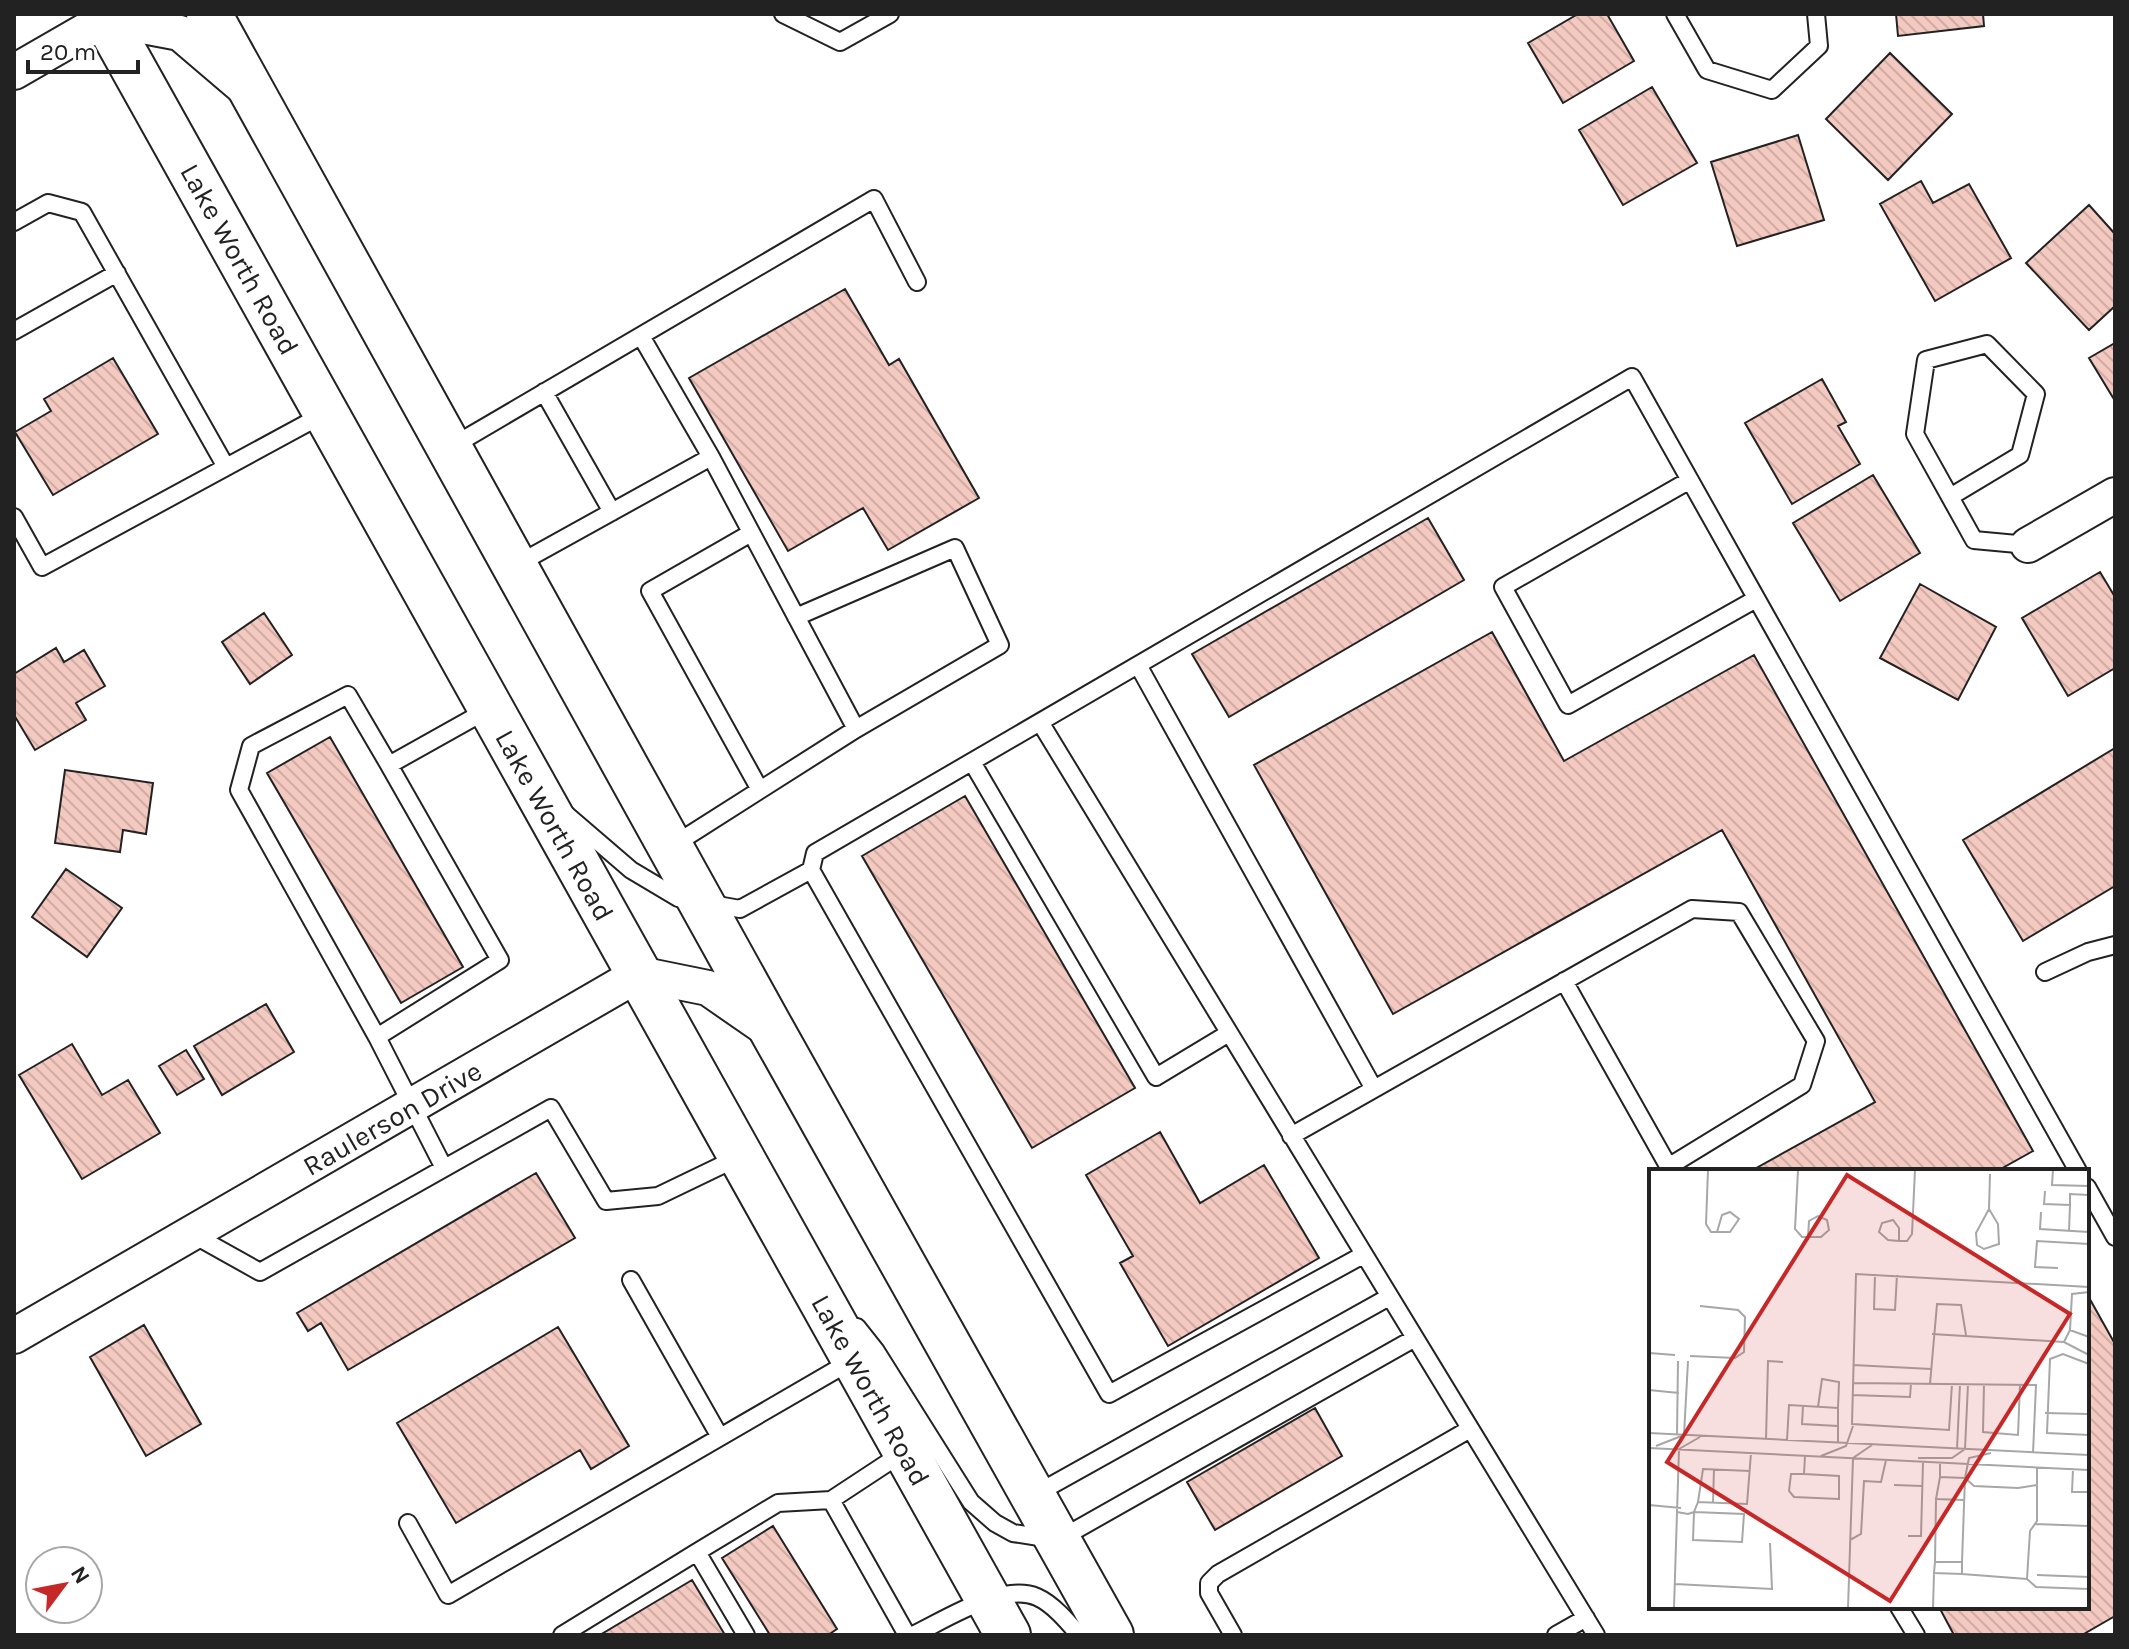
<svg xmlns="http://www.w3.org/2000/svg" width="2129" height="1649" font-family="Karla,sans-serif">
  <defs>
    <pattern id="building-back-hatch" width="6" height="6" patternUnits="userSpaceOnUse" patternTransform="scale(2)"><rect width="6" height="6" fill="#f3c9c0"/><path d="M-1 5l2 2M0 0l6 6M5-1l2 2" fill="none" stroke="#d0aca5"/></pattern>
  </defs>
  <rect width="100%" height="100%" fill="#fff"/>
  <path fill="url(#building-back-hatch)" stroke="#222" stroke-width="2" d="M 1578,14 L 1607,14 L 1634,61 L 1563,103 L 1528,43 Z
    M 1896,14 L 1983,14 L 1984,26 L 1898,36 Z
    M 1890,53 L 1952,114 L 1888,180 L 1826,119 Z
    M 1652,87 L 1697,163 L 1623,205 L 1579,130 Z
    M 1798,135 L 1824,220 L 1737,246 L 1711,162 Z
    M 1921,181 L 1933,203 L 1969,184 L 2011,258 L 1935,301 L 1880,204 Z
    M 2089,205 L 2115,234 L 2115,306 L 2089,330 L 2026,263 Z
    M 845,289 L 889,365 L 899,359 L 979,498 L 888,550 L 863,508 L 788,551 L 689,378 Z
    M 2115,343 L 2115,401 L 2089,358 Z
    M 113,358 L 158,434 L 53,495 L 15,432 L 51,411 L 44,399 Z
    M 1822,379 L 1846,422 L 1838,426 L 1860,464 L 1792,504 L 1745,423 Z
    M 1873,475 L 1920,553 L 1840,601 L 1793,523 Z
    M 1428,518 L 1464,580 L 1229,717 L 1192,654 Z
    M 2100,572 L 2115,597 L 2115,668 L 2068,696 L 2022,618 Z
    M 1920,584 L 1996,627 L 1958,700 L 1880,658 Z
    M 264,613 L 292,655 L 250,684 L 222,642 Z
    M 1492,632 L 1564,761 L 1754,655 L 2033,1151 L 1997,1171 L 1751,1171 L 1875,1102 L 1722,830 L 1393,1014 L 1254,765 Z
    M 56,648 L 64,662 L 84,650 L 105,686 L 76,703 L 86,720 L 35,750 L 14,715 L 14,674 Z
    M 330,737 L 463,967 L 401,1003 L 267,773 Z
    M 2115,748 L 2115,886 L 2023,941 L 1963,840 Z
    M 65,770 L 153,783 L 146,834 L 123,830 L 120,852 L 55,843 Z
    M 965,796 L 1135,1088 L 1032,1148 L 862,856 Z
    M 66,869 L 122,908 L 87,957 L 32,917 Z
    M 266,1004 L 294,1052 L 222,1095 L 194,1046 Z
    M 72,1044 L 102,1095 L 128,1080 L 160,1133 L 82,1179 L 19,1075 Z
    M 186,1050 L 204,1079 L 177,1095 L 159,1066 Z
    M 1160,1132 L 1200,1203 L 1264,1165 L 1319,1258 L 1168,1346 L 1120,1263 L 1133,1256 L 1086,1175 Z
    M 536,1173 L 575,1238 L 348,1370 L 321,1323 L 308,1331 L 297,1313 Z
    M 2087,1294 L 2115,1344 L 2115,1616 L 2082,1635 L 1954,1635 L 1939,1607 L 2087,1607 Z
    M 144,1325 L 201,1424 L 146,1456 L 90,1357 Z
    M 558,1327 L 629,1446 L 591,1469 L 580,1450 L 456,1523 L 397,1423 Z
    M 1315,1408 L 1342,1456 L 1215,1530 L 1187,1482 Z
    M 773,1526 L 837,1629 L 828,1635 L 770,1635 L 722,1558 Z
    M 692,1580 L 725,1635 L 600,1635 Z"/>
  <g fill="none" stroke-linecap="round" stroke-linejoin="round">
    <g stroke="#222" stroke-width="20">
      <path id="lane" d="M 783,14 L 840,42 L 890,14
        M 1675,14 L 1707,70 L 1772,90 L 1819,46 L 1816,14
        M 14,222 L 48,203 L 82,212 L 226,467
        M 14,331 L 117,273
        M 641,336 L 711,457
        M 544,392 L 612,512
        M 451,447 L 874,199 L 917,282
        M 1690,480 L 1503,587 L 1568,705 L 1756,599
        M 1950,497 L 2020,455 L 2036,394 L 1987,344 L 1926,360 L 1915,434 L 1974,540 L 2028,545
        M 14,517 L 42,567 L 324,414
        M 751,533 L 650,591 L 760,790
        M 516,565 L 711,457 L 856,729 L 1000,645 L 955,548 L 796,617
        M 1138,665 L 1374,1089
        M 1040,722 L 1596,1635
        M 972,762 L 1156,1077 L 1229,1033
        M 389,765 L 500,960 L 377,1037 L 239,790 L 251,746 L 348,695 L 389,765 L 489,709
        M 567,815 L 631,870 L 678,898 L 740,909 L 811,870
        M 672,846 L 856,729
        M 2045,972 L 2088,952 L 2115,945
        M 1564,981 L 1671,1171
        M 377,1037 L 444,1168
        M 1291,1136 L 1692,909 L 1739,912 L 1816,1041 L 1802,1085 L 1668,1167
        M 2087,1187 L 2115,1237
        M 192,1234 L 260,1272 L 551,1108 L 606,1201 L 658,1196 L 739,1157
        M 1363,1255 L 1109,1394 L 811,870 L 815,853 L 1632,377 L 2078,1171
        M 631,1280 L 720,1437
        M 857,1327 L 876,1351 L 971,1502 L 995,1523 L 1013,1533 L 1058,1540 L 1415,1338
        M 904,1452 L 831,1500 L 907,1635
        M 1034,1495 L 1389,1297
        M 408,1523 L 448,1595 L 853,1360
        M 1899,1607 L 1916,1635
        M 562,1635 L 697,1552
        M 746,1635 L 697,1552 L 778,1503 L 831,1500
        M 913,1635 C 945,1620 1002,1582 1037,1597 C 1053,1604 1068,1622 1079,1635
        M 1233,1635 L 1209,1593 L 1209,1583 L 1218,1574 L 1470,1429
        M 1556,1635 L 1586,1618"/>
    </g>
    <g stroke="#222" stroke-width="38">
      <path id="street" d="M 14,72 L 106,19 L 180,33 L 241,85
        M 2028,545 L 2115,495
        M 14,1336 L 639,974 L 708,988 L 770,1031"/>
    </g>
    <g stroke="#222" stroke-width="48">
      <path id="primary" d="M 103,14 L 1008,1635
        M 209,14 L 774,1034 L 1111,1635"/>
    </g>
    <use href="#lane" stroke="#fff" stroke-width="16"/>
    <use href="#street" stroke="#fff" stroke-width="34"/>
    <use href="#primary" stroke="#fff" stroke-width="44"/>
  </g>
  <g text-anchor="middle" stroke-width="6" stroke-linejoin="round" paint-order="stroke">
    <g font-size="28" fill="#222" stroke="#fff">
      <text transform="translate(240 259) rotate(61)" y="10">Lake Worth Road</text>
      <text transform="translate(555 825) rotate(61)" y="10">Lake Worth Road</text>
      <text transform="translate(392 1118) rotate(-30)" y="10">Raulerson Drive</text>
      <text transform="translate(871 1390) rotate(61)" y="10">Lake Worth Road</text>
    </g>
  </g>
  <g transform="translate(1649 1169)">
    <rect width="440" height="440" fill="#fff"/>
    <path fill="none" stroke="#a7a7a7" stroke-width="2" d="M 59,1 L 57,55 L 62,63 L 81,63 L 90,50 L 81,43 L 73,46 L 68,63M 149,1 L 146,60 L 153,68 L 172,68 L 180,61 L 178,51 L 169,47 L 160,52 L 159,68M 404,1 L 403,16 L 440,17M 396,22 L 395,35 L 421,36 L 421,25 L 440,26M 340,40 L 349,55 L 350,75 L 335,80 L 328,76 L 327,64 L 340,40 L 341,5M 392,43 L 391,60 L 440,63M 420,62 L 421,36M 250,72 L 250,59 L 244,51 L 233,54 L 230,63 L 239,71 L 250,72 L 258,72 L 263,65 L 266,1M 409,99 L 386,98 L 388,72 L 440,75M 226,105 L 225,140 L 246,141 L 248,106M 421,161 L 423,125 L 440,123M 283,165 L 415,173 L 440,186M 415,173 L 421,161 L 440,168M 0,184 L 26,186M 41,187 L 86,189 L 95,183 L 96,148 L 89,141 L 51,137M 440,195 L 414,185 L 401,190 L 398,264 L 440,266 L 440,258M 204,196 L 282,200M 204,214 L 387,216 L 384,284M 281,215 L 288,135 L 312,136 L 317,166M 303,215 L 300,261 L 203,255 L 207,105 L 440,118M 335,215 L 334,263 L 369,266 L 371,216M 0,221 L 30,224M 203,226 L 261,228 L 262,214M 154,237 L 153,255 L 189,257M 189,239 L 189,274M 396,244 L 440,245M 0,264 L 440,286M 28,266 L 29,192M 117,270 L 119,192 L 134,193M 138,271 L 140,236 L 189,239 L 190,213 L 173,210 L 169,238M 7,277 L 35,266 L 39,192M 0,279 L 440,301M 308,280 L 311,215M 172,287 L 197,277 L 204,257M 269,289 L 303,289 L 316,280 L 319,215M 291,293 L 291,308 L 316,309 L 320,289 L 342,284M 424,300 L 423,323 L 440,323M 101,302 L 54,300 L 49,333 L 98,335 L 102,284M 155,305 L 190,307 L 190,330 L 145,328 L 140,322 L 142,305 L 155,305 L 156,287M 291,308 L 287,330 L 315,331M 316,309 L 325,317 L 369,319 L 388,316 L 388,298M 245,316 L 273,317M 64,334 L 65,300M 0,336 L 32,339M 28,343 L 39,345 L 45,343 L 95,345 L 93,373 L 44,371 L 45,343 L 49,333M 386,355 L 440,357M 259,367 L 272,367 L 274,293M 201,371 L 212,365 L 215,312 L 232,313 L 237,291M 286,393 L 287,330M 313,393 L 286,393 L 285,404 L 313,405 L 313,393 L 316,309M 313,405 L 378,410 L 387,418 L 440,420M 388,406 L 440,408M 378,410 L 381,362 L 388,352 L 388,316M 26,415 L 123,420 L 121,374M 25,439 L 30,280 L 51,268M 199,439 L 204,289 L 223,276M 284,439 L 285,404"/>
    <path fill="#c62828" fill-opacity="0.15" stroke="#c62828" stroke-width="4" d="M 198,6 L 421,145 L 241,432 L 18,293 Z"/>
    <rect width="440" height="440" fill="none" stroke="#222" stroke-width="4"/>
  </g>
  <rect width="2129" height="1649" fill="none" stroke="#222222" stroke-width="32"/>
  <g transform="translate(64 1585) rotate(58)"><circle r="38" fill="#ffffff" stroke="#a7a7a7" stroke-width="2"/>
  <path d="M0-6L14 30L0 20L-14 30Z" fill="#c62828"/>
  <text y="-12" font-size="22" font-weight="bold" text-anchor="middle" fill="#222222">N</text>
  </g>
  <path d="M28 60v12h110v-12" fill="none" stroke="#222222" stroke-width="4"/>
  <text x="40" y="60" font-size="24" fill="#222222" stroke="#ffffff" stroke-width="6" paint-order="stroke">20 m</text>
</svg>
